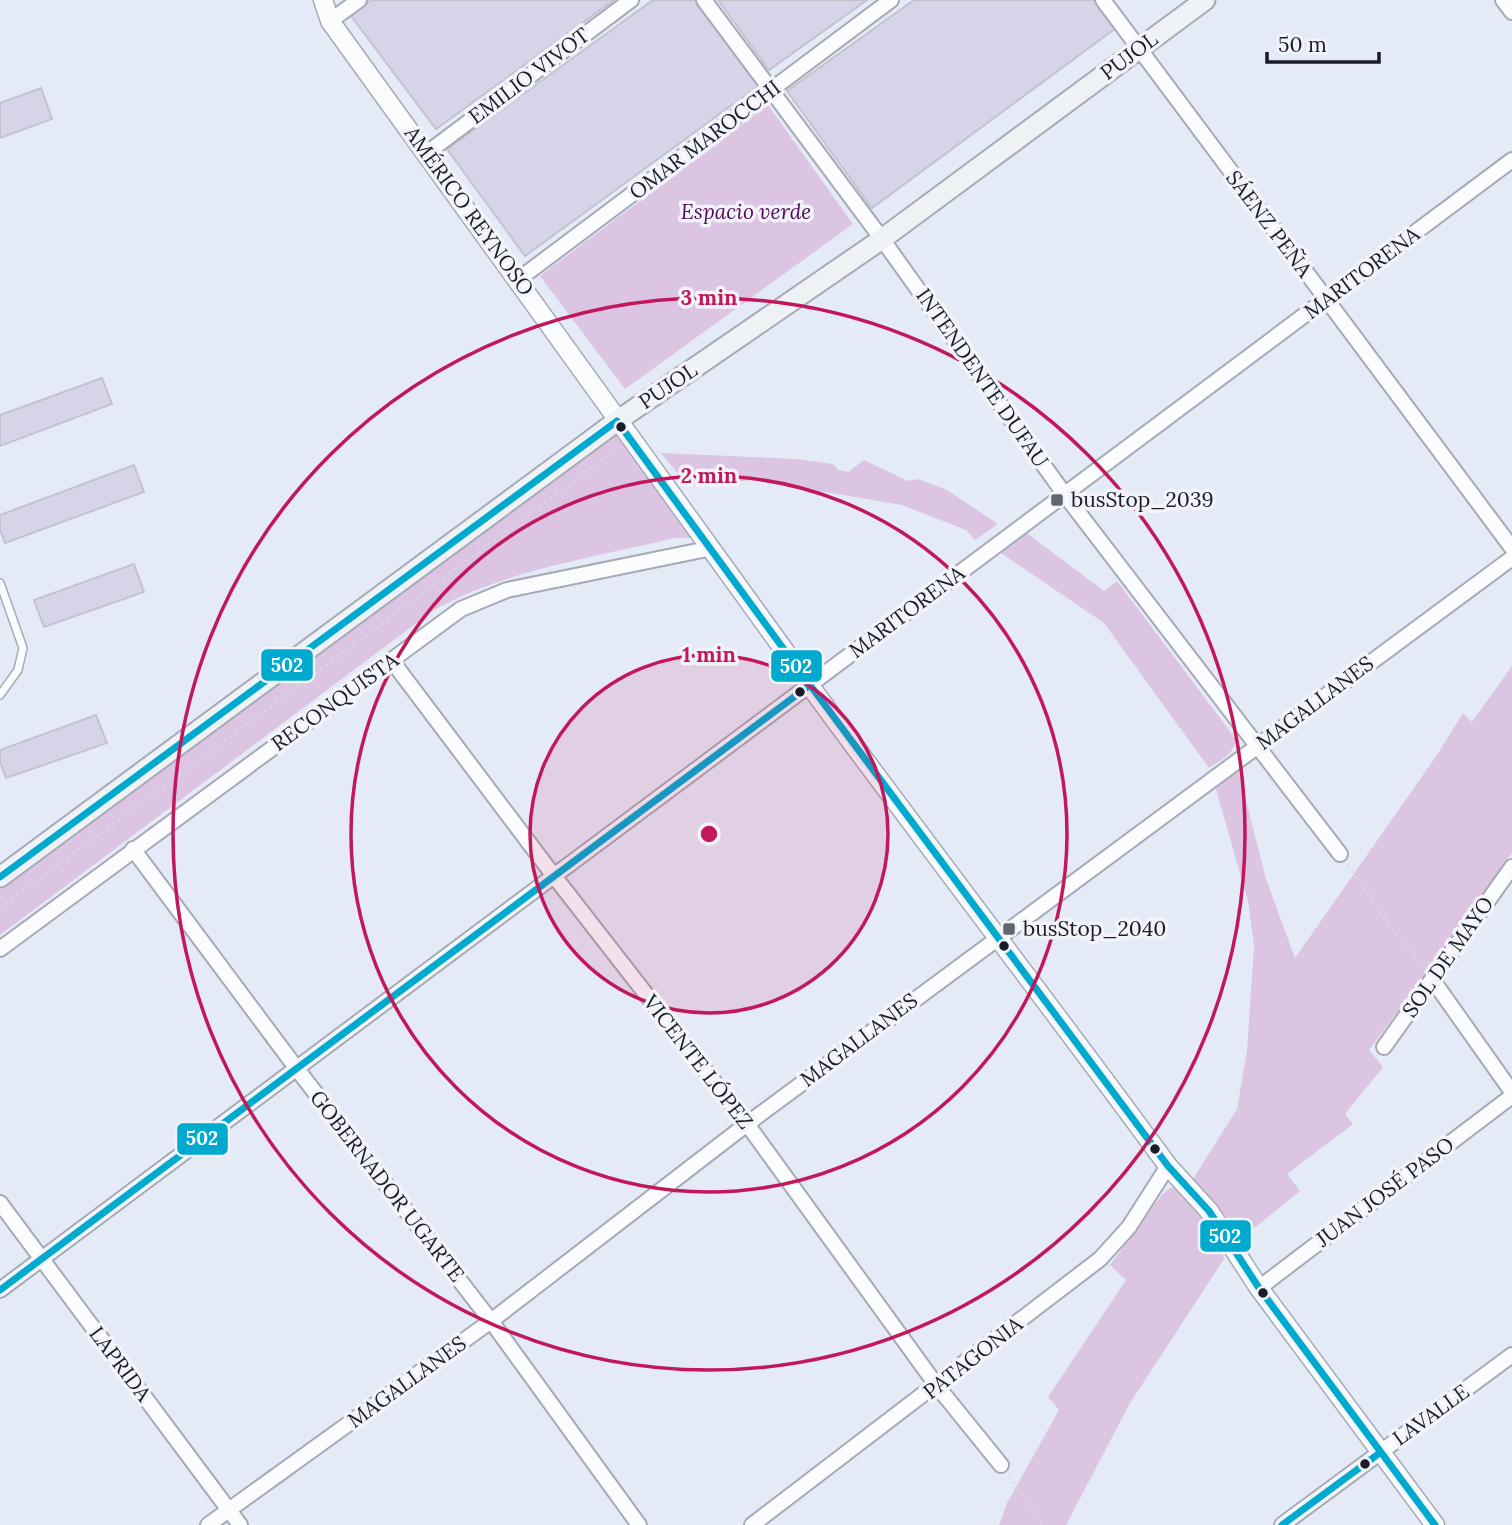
<svg xmlns="http://www.w3.org/2000/svg" width="1512" height="1525" font-family="Lora,serif">
  <rect width="100%" height="100%" fill="#e5eaf7"/>
  <path fill="#dbc5e3" d="M 768,105 L 853,224 L 625,389 L 540,276 Z
    M 613,435 L 623,437 L 697,538 L 675,538 C 596,557 505,570 434,610 L 0,935 L 0,890 L 605,438 Z
    M 661,453 L 797,459 L 833,464 L 838,470 L 848,472 L 864,460 L 908,481 L 918,479 L 947,490 L 998,524 L 975,540 L 966,530 L 902,505 L 754,480 L 688,486 Z
    M 1025,532 L 1104,591 L 1117,581 L 1235,738 C 1236,753 1221,760 1209,768 L 1104,623 L 998,551 Z
    M 1512,666 L 1512,853 L 1432,966 L 1369,1050 L 1383,1067 L 1345,1114 L 1353,1124 L 1287,1174 L 1300,1191 L 1237,1242 L 1193,1179 L 1237,1109 L 1247,1051 L 1254,946 L 1248,901 L 1215,786 L 1238,769 L 1266,879 L 1295,958 L 1437,755 L 1463,713 L 1472,722 Z
    M 1175,1186 C 1197,1207 1218,1229 1224,1259 L 1130,1403 L 1066,1525 L 999,1525 L 1007,1503 L 1059,1410 L 1048,1397 L 1126,1280 L 1110,1265 L 1161,1196 L 1167,1190 Z"/>
  <path fill="#d7d4e9" stroke="#c2c3ce" stroke-width="2" d="M 371,0 L 614,0 L 436,129 L 351,16 Z
    M 653,0 L 697,0 L 758,86 L 525,256 L 447,149 Z
    M 718,0 L 867,0 L 769,70 Z
    M 914,0 L 1095,0 L 1116,28 L 872,208 L 787,91 Z
    M 41,88 L 52,119 L 0,138 L 0,103 Z
    M 102,378 L 112,404 L 0,446 L 0,415 Z
    M 134,465 L 144,492 L 5,543 L 0,529 L 0,515 Z
    M 134,564 L 144,592 L 44,627 L 34,600 Z
    M 96,715 L 107,743 L 6,778 L 0,762 L 0,750 Z"/>
  <g fill="none" stroke-linecap="round" stroke-linejoin="round">
    <g stroke="#a6aab5" stroke-width="10">
      <path id="service" d="M 0,583 L 23,648 L 18,670 L 0,695"/>
    </g>
    <g stroke="#a6aab5" stroke-width="18">
      <path id="minor" d="M 704,0 L 882,239 L 1065,495 L 1340,854
        M 1103,0 L 1512,548
        M 1503,0 L 1512,12
        M 330,21 L 359,0
        M 427,153 L 631,0
        M 519,279 L 891,0
        M 392,661 L 554,876 L 747,1124 L 937,1386 L 1001,1465
        M 133,849 L 297,1069 L 491,1321 L 639,1525
        M 0,949 L 461,609 L 507,590 L 712,548
        M 1432,979 L 1512,1092
        M 1384,1047 L 1512,867
        M 0,1203 L 240,1525
        M 1259,1288 L 1512,1096
        M 0,1290 L 1512,160
        M 208,1525 L 491,1321 L 747,1124 L 1512,558
        M 752,1525 L 1100,1259 L 1129,1227 L 1168,1166
        M 1282,1525 L 1512,1355"/>
    </g>
    <g stroke="#a6aab5" stroke-width="21">
      <path id="tertiary" d="M 323,0 L 330,21 C 492,242 649,465 810,686 C 928,847 1050,1005 1168,1166 L 1209,1211 L 1259,1288 L 1435,1525"/>
    </g>
    <g stroke="#a6aab5" stroke-width="23">
      <path id="secondary" d="M 0,877 L 617,421 L 882,239 L 1205,0"/>
    </g>
    <path stroke="#d9dbdf" stroke-width="2.5" stroke-dasharray="2 5" stroke-linecap="butt" d="M 1348,865 L 1393,931 L 1422,967
      M 0,908 L 618,448
      M 1009,1476 L 1042,1525"/>
    <use href="#service" stroke="#fbfcfe" stroke-width="7"/>
    <use href="#minor" stroke="#fbfcfe" stroke-width="14"/>
    <use href="#tertiary" stroke="#fbfcfe" stroke-width="18"/>
    <use href="#secondary" stroke="#eff2f5" stroke-width="19"/>
    <g stroke="#f2f4fa" stroke-width="12">
      <path id="bus-1" d="M 0,877 L 617,421 L 810,685 L 1168,1166 L 1209,1211 L 1259,1288 L 1435,1525
        M 0,1290 L 810,685
        M 1282,1525 L 1381,1452"/>
    </g>
    <use href="#bus-1" stroke="#00a9ce" stroke-width="7"/>
  </g>
  <circle cx="709" cy="834" r="179" fill="#c2185b" fill-opacity=".12"/>
  <g fill="none" stroke="#c2185b" stroke-width="3.5">
    <circle cx="709" cy="834" r="179"/>
    <circle cx="709" cy="834" r="358"/>
    <circle cx="709" cy="834" r="536"/>
  </g>
  <g fill="#1a1d27" stroke="#f2f4fa" stroke-width="2.5">
    <circle cx="621" cy="427" r="6"/>
    <circle cx="800" cy="692" r="6"/>
    <circle cx="1004" cy="946" r="6"/>
    <circle cx="1155" cy="1149" r="6"/>
    <circle cx="1263" cy="1293" r="6"/>
    <circle cx="1365" cy="1464" r="6"/>
  </g>
  <g fill="#616570" stroke="#f2f4fa" stroke-width="2.5">
    <rect x="1050" y="493" width="14" height="14" rx="3.5"/>
    <rect x="1002" y="922" width="14" height="14" rx="3.5"/>
  </g>
  <g text-anchor="middle" stroke-width="7" stroke-linejoin="round" paint-order="stroke">
    <g font-size="21" fill="#1a1d27" stroke="#f2f4fa">
      <text transform="translate(1129 56) rotate(-37)" y="7">PUJOL</text>
      <text transform="translate(529 76) rotate(-37)" y="7">EMILIO VIVOT</text>
      <text transform="translate(705 140) rotate(-37)" y="7">OMAR MAROCCHI</text>
      <text transform="translate(469 211) rotate(54)" y="7">AMÉRICO REYNOSO</text>
      <text transform="translate(1269 224) rotate(53)" y="7">SÁENZ PEÑA</text>
      <text transform="translate(1362 273) rotate(-37)" y="7">MARITORENA</text>
      <text transform="translate(982 378) rotate(55)" y="7">INTENDENTE DUFAU</text>
      <text transform="translate(668 386) rotate(-34)" y="7">PUJOL</text>
      <text transform="translate(907 612) rotate(-37)" y="7">MARITORENA</text>
      <text transform="translate(335 702) rotate(-36)" y="7">RECONQUISTA</text>
      <text transform="translate(1315 703) rotate(-37)" y="7">MAGALLANES</text>
      <text transform="translate(1448 957) rotate(-55)" y="7">SOL DE MAYO</text>
      <text transform="translate(859 1040) rotate(-37)" y="7">MAGALLANES</text>
      <text transform="translate(698 1062) rotate(52)" y="7">VICENTE LÓPEZ</text>
      <text transform="translate(387 1186) rotate(52)" y="7">GOBERNADOR UGARTE</text>
      <text transform="translate(1385 1192) rotate(-37)" y="7">JUAN JOSÉ PASO</text>
      <text transform="translate(973 1358) rotate(-38)" y="7">PATAGONIA</text>
      <text transform="translate(120 1364) rotate(53)" y="7">LAPRIDA</text>
      <text transform="translate(407 1382) rotate(-36)" y="7">MAGALLANES</text>
      <text transform="translate(1431 1415) rotate(-36)" y="7">LAVALLE</text>
    </g>
    <g font-size="21" font-style="italic" fill="#530957" stroke="#f2f4fa">
      <text x="746" y="219">Espacio verde</text>
    </g>
    <g font-size="21" fill="#1a1d27" stroke="#f2f4fa" text-anchor="start">
      <text x="1071" y="507">busStop_2039</text>
      <text x="1023" y="936">busStop_2040</text>
    </g>
  </g>
  <circle cx="709" cy="834" r="10" fill="#c2185b" stroke="#f2f4fa" stroke-width="3.5"/>
  <g font-size="21" text-anchor="middle" font-weight="bold" fill="#c2185b" stroke="#f2f4fa" stroke-width="7" stroke-linejoin="round" paint-order="stroke">
    <text x="709" y="305">3 min</text>
    <text x="709" y="483">2 min</text>
    <text x="709" y="662">1 min</text>
  </g>
  <g stroke="#f2f4fa" stroke-width="2.5">
    <rect x="260" y="648" width="54" height="34" rx="7" fill="#00a9ce"/>
    <rect x="770" y="649" width="53" height="34" rx="7" fill="#00a9ce"/>
    <rect x="176" y="1122" width="53" height="34" rx="7" fill="#00a9ce"/>
    <rect x="1199" y="1219" width="53" height="34" rx="7" fill="#00a9ce"/>
  </g>
  <g font-size="19" text-anchor="middle" font-weight="bold" fill="#fff">
    <text x="287" y="672">502</text>
    <text x="796" y="673">502</text>
    <text x="202" y="1145">502</text>
    <text x="1225" y="1243">502</text>
  </g>
  <path d="M1267 52v10h112v-10" fill="none" stroke="#1a1d27" stroke-width="3.5"/>
  <text x="1278" y="52" font-size="21" fill="#1a1d27" stroke="#f2f4fa" stroke-width="5" paint-order="stroke">50 m</text>
</svg>
